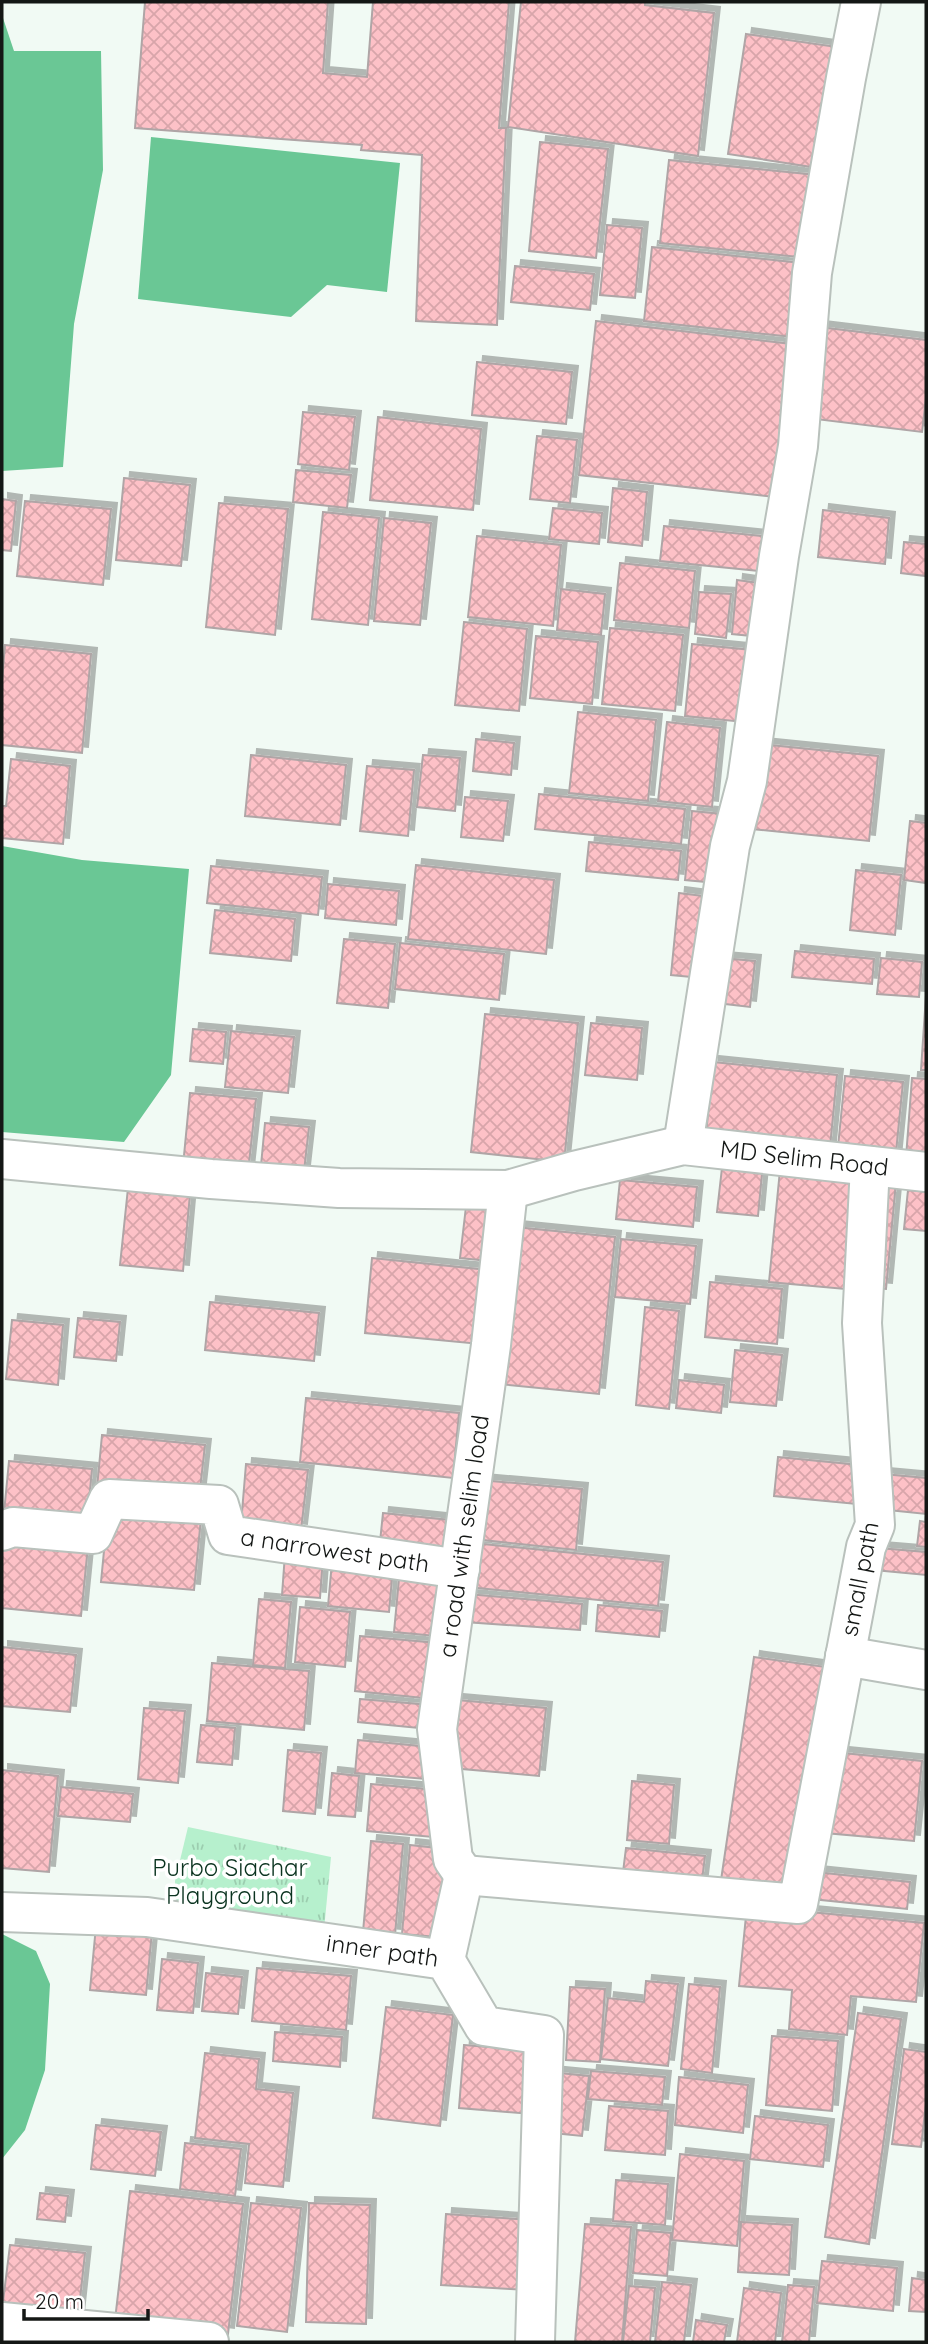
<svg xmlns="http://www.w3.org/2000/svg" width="928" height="2344" font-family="Quicksand,sans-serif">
  <defs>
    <pattern id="grass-tufts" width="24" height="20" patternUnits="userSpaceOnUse" patternTransform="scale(1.75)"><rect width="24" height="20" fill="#b6f0cd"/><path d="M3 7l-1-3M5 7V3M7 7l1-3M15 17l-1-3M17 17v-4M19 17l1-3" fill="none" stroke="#9ccdaf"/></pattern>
    <pattern id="building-cross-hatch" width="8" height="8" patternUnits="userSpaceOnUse" patternTransform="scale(1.75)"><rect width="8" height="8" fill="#fdc1c7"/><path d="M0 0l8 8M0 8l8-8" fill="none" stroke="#d8a5aa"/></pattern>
    <filter id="shadow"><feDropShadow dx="6" dy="-6" stdDeviation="0" flood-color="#0004"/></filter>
  </defs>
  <rect width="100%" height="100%" fill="#f1faf4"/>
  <path fill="url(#grass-tufts)" d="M 188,1827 L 331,1857 L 323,1940 L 176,1922 L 175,1881 Z"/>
  <path fill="#6ac795" d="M 2,15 L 14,51 L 101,51 L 103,170 L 74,324 L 63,467 L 2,471 Z
    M 151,137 L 400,163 L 387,292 L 327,285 L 291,317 L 138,299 Z
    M 2,846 L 82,860 L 189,869 L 171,1075 L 124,1142 L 2,1132 Z
    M 2,1934 L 36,1951 L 50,1984 L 45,2070 L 25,2130 L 2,2159 Z"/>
  <path fill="url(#building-cross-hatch)" stroke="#afa5a6" stroke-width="2" filter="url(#shadow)" d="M 145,2 L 328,2 L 323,73 L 367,77 L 373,2 L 509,2 L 499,128 L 506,128 L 497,325 L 416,321 L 422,155 L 361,150 L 362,145 L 135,128 Z
    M 521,2 L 645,2 L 645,5 L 714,13 L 698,156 L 508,127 Z
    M 746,34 L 837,47 L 818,168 L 728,154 Z
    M 540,142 L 608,149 L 596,258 L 529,251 Z
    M 669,160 L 817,175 L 809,258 L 660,243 Z
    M 607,225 L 642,228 L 635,298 L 600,295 Z
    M 652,247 L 801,263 L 793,337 L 644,321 Z
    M 515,266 L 594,274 L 590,310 L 511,302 Z
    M 596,321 L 800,345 L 783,498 L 579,475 Z
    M 819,327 L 926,340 L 926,398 L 922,432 L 807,418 Z
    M 477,362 L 572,372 L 566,424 L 472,415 Z
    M 303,412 L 355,417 L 349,470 L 298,464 Z
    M 378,417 L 481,429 L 473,510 L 370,500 Z
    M 537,436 L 577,440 L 570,503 L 530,499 Z
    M 296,470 L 351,475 L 347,508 L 293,502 Z
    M 124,478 L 190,485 L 181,566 L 116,560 Z
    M 613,488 L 647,492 L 642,546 L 608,542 Z
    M 2,499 L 16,501 L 11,551 L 2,550 Z
    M 25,501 L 111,509 L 103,585 L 17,576 Z
    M 219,503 L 288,509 L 275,635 L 206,627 Z
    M 553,508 L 602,513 L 599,544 L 549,539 Z
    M 823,510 L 889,518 L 885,564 L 818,557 Z
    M 323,512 L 379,518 L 368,625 L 312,619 Z
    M 384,518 L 431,523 L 420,625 L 374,621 Z
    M 664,526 L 771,537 L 768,572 L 660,561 Z
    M 477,536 L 561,545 L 553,626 L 468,617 Z
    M 904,542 L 926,544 L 926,576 L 901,573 Z
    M 620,563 L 695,571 L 689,628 L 614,620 Z
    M 737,580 L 766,584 L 761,637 L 732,634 Z
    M 561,589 L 605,594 L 601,635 L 557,630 Z
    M 699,592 L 731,594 L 726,638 L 695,634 Z
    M 464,622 L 527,629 L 519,711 L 455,705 Z
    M 610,628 L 683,635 L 675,711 L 602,704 Z
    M 536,636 L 598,642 L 592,704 L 530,698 Z
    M 692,644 L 752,650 L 744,722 L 685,716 Z
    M 5,645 L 91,654 L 82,753 L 2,745 L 2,680 Z
    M 578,712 L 656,720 L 648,801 L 569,793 Z
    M 667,722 L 720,728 L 712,807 L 658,801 Z
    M 476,739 L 514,743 L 511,775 L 473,771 Z
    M 760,744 L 878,756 L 869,841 L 752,829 Z
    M 251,755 L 346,765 L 340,825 L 245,816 Z
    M 423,755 L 460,758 L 455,811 L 417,807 Z
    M 11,759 L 70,766 L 63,844 L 2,838 L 2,806 L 6,806 Z
    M 367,766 L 414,770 L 408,836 L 360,831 Z
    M 539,794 L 685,809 L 681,844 L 535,829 Z
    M 465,797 L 508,801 L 503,841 L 461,837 Z
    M 692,811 L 722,814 L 716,883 L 685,880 Z
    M 910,821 L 926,823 L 926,883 L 904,880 Z
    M 589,842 L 681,851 L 678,880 L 586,871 Z
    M 416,865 L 554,880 L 546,954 L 408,939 Z
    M 211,866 L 322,877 L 318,915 L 207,903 Z
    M 856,870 L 901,875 L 895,935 L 850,930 Z
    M 328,884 L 399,891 L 396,925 L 325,918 Z
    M 679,893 L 711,897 L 702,978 L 671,975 Z
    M 215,910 L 295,919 L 291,961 L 210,953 Z
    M 344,939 L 395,944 L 388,1008 L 337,1003 Z
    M 400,943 L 504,954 L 499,1000 L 395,989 Z
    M 795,951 L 874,959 L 872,984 L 792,977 Z
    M 721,958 L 755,961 L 750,1007 L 717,1003 Z
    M 881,958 L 922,962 L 919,997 L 877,994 Z
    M 926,995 L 926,1070 L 921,1070 Z
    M 485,1014 L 578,1023 L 564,1162 L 471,1152 Z
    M 591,1023 L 642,1028 L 637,1080 L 585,1075 Z
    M 193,1029 L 226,1032 L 223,1064 L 190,1061 Z
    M 231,1031 L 294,1037 L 288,1093 L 225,1087 Z
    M 713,1062 L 837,1075 L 829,1157 L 705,1145 Z
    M 845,1076 L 903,1082 L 894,1172 L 836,1167 Z
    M 912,1078 L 926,1079 L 926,1173 L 905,1171 Z
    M 190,1093 L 256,1099 L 248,1172 L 183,1166 Z
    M 265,1123 L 309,1127 L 303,1180 L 260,1176 Z
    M 723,1159 L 763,1163 L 758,1216 L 717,1212 Z
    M 780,1170 L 867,1178 L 856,1290 L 769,1282 Z
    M 620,1180 L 697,1187 L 693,1227 L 616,1219 Z
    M 874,1180 L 896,1182 L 886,1289 L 863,1287 Z
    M 128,1188 L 190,1194 L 183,1271 L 120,1265 Z
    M 908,1190 L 926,1192 L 926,1231 L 904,1229 Z
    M 467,1198 L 504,1201 L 498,1262 L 460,1258 Z
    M 515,1227 L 615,1237 L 599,1394 L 499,1384 Z
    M 621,1239 L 696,1246 L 690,1304 L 615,1297 Z
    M 372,1258 L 488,1270 L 480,1344 L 365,1333 Z
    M 710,1282 L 782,1289 L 777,1344 L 705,1337 Z
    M 210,1302 L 319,1313 L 314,1361 L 205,1350 Z
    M 645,1307 L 679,1311 L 669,1409 L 636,1405 Z
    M 78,1318 L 120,1322 L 116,1361 L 74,1357 Z
    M 12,1320 L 63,1325 L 58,1385 L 6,1379 Z
    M 735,1350 L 782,1355 L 776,1406 L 730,1402 Z
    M 679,1380 L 724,1385 L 721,1413 L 676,1408 Z
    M 306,1398 L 459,1413 L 453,1478 L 300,1462 Z
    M 102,1435 L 205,1445 L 199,1498 L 97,1488 Z
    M 778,1457 L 870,1466 L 867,1505 L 774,1496 Z
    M 9,1461 L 92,1469 L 87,1521 L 4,1513 Z
    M 246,1464 L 308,1470 L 301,1530 L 241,1524 Z
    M 883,1474 L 926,1478 L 926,1514 L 879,1509 Z
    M 480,1480 L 582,1489 L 576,1550 L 474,1539 Z
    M 109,1499 L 202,1508 L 194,1590 L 101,1582 Z
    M 383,1513 L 459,1521 L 455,1569 L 378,1561 Z
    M 920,1521 L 926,1522 L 926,1547 L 917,1546 Z
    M 2,1537 L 88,1546 L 81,1616 L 2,1608 Z
    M 473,1543 L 663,1562 L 658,1606 L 468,1587 Z
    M 866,1547 L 926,1552 L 926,1575 L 864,1569 Z
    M 285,1554 L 323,1557 L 320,1598 L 282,1595 Z
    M 332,1562 L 393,1567 L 389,1612 L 328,1606 Z
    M 400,1568 L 442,1571 L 436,1636 L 394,1632 Z
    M 467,1594 L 582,1604 L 580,1630 L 465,1622 Z
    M 259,1599 L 291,1602 L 285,1668 L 253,1665 Z
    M 598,1605 L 662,1611 L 659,1637 L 596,1631 Z
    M 300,1607 L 350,1612 L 345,1667 L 295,1662 Z
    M 360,1636 L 438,1643 L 433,1699 L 355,1691 Z
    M 2,1647 L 76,1655 L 70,1712 L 2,1706 Z
    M 754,1657 L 833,1668 L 799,1898 L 720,1887 Z
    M 212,1663 L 309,1671 L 304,1730 L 207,1721 Z
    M 360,1699 L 431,1705 L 429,1729 L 358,1722 Z
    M 457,1700 L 546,1708 L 539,1776 L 451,1768 Z
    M 144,1708 L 185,1711 L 178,1783 L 138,1779 Z
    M 201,1725 L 235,1728 L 232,1765 L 197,1762 Z
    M 358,1740 L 430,1747 L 426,1779 L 355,1773 Z
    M 288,1750 L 321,1753 L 315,1814 L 283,1811 Z
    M 833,1752 L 922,1761 L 914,1841 L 825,1833 Z
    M 2,1770 L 58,1776 L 49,1872 L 2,1868 Z
    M 332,1773 L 359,1776 L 355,1817 L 328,1815 Z
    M 632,1781 L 674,1785 L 669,1844 L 627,1840 Z
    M 371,1784 L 437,1790 L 433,1837 L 367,1831 Z
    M 61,1787 L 133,1794 L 130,1822 L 58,1816 Z
    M 371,1841 L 403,1844 L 395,1935 L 363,1932 Z
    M 410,1845 L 446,1849 L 438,1937 L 402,1934 Z
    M 626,1848 L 705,1856 L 701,1888 L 622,1880 Z
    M 815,1872 L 910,1882 L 907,1909 L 812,1899 Z
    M 747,1906 L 924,1923 L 916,2002 L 851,1996 L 847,2035 L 789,2029 L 792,1990 L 739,1986 Z
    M 96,1926 L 152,1931 L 146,1995 L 90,1990 Z
    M 162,1959 L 198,1963 L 193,2013 L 157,2010 Z
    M 257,1968 L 351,1976 L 346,2030 L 252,2021 Z
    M 206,1973 L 242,1977 L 238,2014 L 202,2011 Z
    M 646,1981 L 678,1984 L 668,2066 L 601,2059 L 608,1998 L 644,2002 Z
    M 689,1984 L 720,1987 L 712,2073 L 681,2069 Z
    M 570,1987 L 605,1989 L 600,2062 L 566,2060 Z
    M 386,2007 L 453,2015 L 440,2126 L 373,2118 Z
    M 858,2013 L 901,2019 L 869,2244 L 825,2237 Z
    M 275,2032 L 342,2037 L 340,2067 L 273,2061 Z
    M 772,2036 L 838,2041 L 832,2111 L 766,2105 Z
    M 464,2045 L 536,2051 L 532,2114 L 459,2108 Z
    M 904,2049 L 926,2052 L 926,2103 L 921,2147 L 892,2144 Z
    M 205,2053 L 259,2059 L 256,2089 L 293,2093 L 283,2187 L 245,2183 L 249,2144 L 195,2138 Z
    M 591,2071 L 665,2077 L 662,2105 L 588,2099 Z
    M 549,2072 L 589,2076 L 582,2136 L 543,2132 Z
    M 679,2077 L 748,2085 L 743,2133 L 675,2125 Z
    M 609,2106 L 668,2111 L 665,2155 L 605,2150 Z
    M 755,2116 L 828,2125 L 823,2167 L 750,2159 Z
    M 96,2125 L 161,2132 L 155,2176 L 91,2169 Z
    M 185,2143 L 241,2149 L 235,2196 L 180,2189 Z
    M 680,2154 L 744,2161 L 737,2246 L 672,2240 Z
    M 616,2180 L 668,2184 L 665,2225 L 613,2221 Z
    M 130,2191 L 243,2204 L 228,2334 L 115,2320 Z
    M 40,2193 L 68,2196 L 65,2222 L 37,2219 Z
    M 251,2203 L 301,2208 L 287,2332 L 237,2326 Z
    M 309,2203 L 370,2205 L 366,2324 L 306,2322 Z
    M 446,2214 L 531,2220 L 527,2290 L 441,2285 Z
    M 741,2222 L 792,2225 L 789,2275 L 738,2272 Z
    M 585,2224 L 631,2227 L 622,2342 L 575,2342 Z
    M 637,2230 L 671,2233 L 667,2276 L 633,2273 Z
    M 10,2245 L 85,2253 L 77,2327 L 2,2310 Z
    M 822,2261 L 897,2268 L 893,2311 L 817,2303 Z
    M 912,2278 L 926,2280 L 926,2312 L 909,2311 Z
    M 662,2282 L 691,2285 L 684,2342 L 655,2342 Z
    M 788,2285 L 814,2287 L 809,2342 L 782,2342 Z
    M 629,2286 L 655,2288 L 650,2342 L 623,2342 Z
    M 744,2288 L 781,2293 L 775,2342 L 737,2342 Z
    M 696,2320 L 727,2325 L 724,2342 L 693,2342 Z"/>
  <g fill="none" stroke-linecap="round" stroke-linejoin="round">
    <g stroke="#b9c1bc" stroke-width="42">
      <g id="minor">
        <path d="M 683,1145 L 730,846 L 747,781 L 779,556 L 798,446 L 812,273 L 846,78 L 861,2"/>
        <path id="s1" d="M 2,1159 L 211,1179 L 339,1188 L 508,1190 L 574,1171 L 683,1145 L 926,1172"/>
        <path id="s2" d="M 2,1531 L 13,1527 L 93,1534 L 109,1499 L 219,1505 L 228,1535 L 460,1569"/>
        <path d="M 845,1656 L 926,1670"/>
        <path d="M 464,1875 L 798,1904 L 866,1547 L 875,1525 L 862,1323 L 870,1166"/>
        <path id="s3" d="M 464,1875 L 453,1859 L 437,1729 L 491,1345 L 508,1190"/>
        <path id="s4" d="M 2,1912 L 147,1917 L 445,1960 L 484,2026 L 544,2035 L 535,2342"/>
        <path d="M 445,1960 L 464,1875"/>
        <path d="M 2,2322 L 209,2342"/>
      </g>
    </g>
    <use href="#minor" stroke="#fff" stroke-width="38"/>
  </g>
  <g text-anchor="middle" stroke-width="7" stroke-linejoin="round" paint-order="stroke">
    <g font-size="24" fill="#141715" stroke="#fff">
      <text dy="8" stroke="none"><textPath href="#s1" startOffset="810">MD Selim Road</textPath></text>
      <text dy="8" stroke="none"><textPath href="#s3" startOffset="345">a road with selim load</textPath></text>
      <text dy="8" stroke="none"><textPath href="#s2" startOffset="380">a narrowest path</textPath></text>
      <text transform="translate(860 1579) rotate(-79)" y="8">small path</text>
      <text dy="8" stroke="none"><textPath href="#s4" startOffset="383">inner path</textPath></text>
    </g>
    <g font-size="24" fill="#0a331f" stroke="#fff">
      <text x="230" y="1876">Purbo Siachar<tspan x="230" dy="28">Playground</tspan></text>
    </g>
  </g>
  <rect width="928" height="2344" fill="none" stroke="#141715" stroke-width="7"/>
  <path d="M24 2309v10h124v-10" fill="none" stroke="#141715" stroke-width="3.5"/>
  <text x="35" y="2309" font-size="21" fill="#141715" stroke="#ffffff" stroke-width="5" paint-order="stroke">20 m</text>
</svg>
